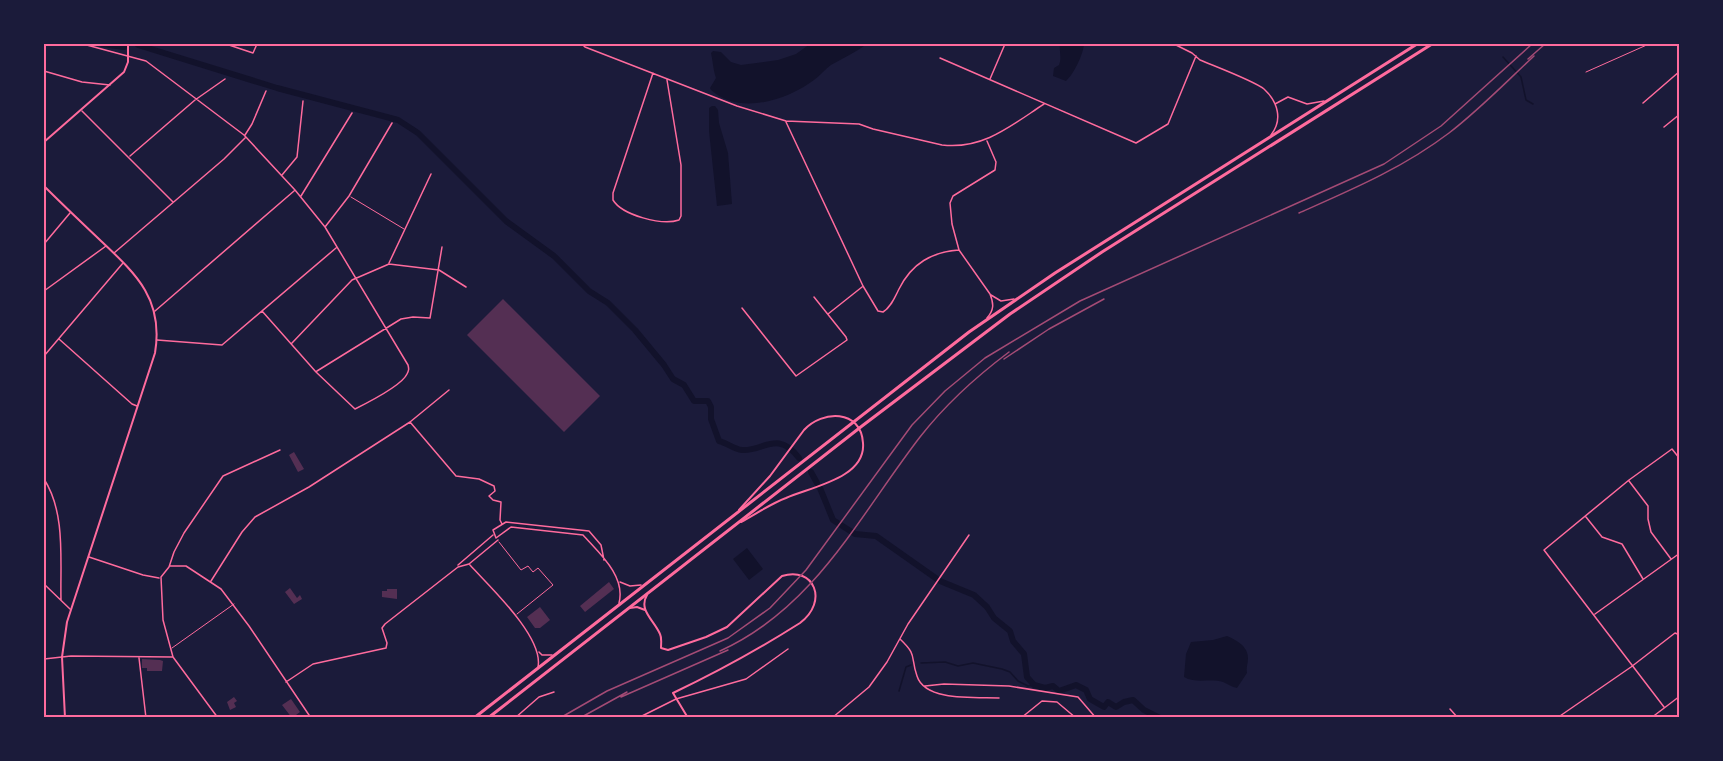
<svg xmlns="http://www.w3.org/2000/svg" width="1723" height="761" font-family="Arial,sans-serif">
  <rect width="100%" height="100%" fill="#1b1b3a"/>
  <path fill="#12122b" d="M 810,44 L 867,44 C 856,52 843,58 831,65 C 825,69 820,76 814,80 C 787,100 740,116 711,90 L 710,88 L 716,78 C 713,69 713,62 711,53 L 713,51 L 721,52 L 731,62 L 741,65 L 778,60 L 796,54 Z
    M 1060,44 L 1084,44 C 1083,55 1074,74 1066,81 L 1053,76 L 1054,68 L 1059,65 C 1062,58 1059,51 1060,44 Z
    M 712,106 L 715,106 L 718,110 L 719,123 L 728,153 L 732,204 L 717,206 L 709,131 L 709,108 Z
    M 747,548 L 763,569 L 749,580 L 733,559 Z
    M 1227,636 C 1236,640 1248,646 1248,658 C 1248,664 1246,667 1247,673 L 1237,688 C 1232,687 1228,684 1223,682 C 1211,678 1196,684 1184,677 L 1186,654 L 1191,642 L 1213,640 Z"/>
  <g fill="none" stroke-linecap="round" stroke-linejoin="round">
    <path stroke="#12122b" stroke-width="1.5" d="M 1503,57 L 1521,77 L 1526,100 L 1533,104
      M 921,663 L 945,662 L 958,666 L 973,663 L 1002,669 L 1010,672 L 1018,681 L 1028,686 L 1034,685
      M 899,691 L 906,667 L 911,665"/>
    <path stroke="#12122b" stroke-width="6" d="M 102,44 L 124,47
      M 138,45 L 277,88 L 398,120 L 418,133 L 506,221 L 554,256 L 589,291 L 608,303 L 635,330 L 664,365 L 673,379 L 684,385 L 694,401 L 708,401 L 711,407 L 711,419 L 719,441 C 727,443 734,449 742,450 C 763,452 777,429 799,458
      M 811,472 L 817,483
      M 820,488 L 833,520 L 855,534 L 876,536 L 937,579
      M 940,581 L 974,595 L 987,607 L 994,618 L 1010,631 L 1013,641 L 1024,654 L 1027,677 L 1034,685 L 1045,688 L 1053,686 L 1059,691 L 1076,685 L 1086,690 L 1090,699 L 1104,707 L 1108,702 L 1116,707 L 1124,702 L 1133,700 L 1144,710 L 1160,718"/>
  </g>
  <path fill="#542f53" d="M 503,299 L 600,396 L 564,432 L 467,335 Z
    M 294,452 L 304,469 L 298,472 L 289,455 Z
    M 609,582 L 614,589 L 585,612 L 580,606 Z
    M 290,588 L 297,598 L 300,595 L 302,599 L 294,604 L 285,592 Z
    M 387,589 L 397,589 L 397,599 L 382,597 L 382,591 L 387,591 Z
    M 540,607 L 550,620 L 540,628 L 535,628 L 527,617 Z
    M 142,659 L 160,660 L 163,661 L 162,671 L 147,671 L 147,668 L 142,668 Z
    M 234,697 L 237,701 L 234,703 L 236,707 L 230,710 L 227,702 Z
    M 291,699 L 300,712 L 292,718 L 282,705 Z"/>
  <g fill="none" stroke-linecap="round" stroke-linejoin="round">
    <path stroke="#ff6b9d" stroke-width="1" d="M 1586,72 L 1649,44
      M 351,197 L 404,229
      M 499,542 L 521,570 L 528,566 L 533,572 L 538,568 L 553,585 L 517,614
      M 172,648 L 234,604"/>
    <path stroke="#ff6b9d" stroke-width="1.5" d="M 83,44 L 146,61 L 244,135 L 295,190 L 325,227 L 408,365 C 409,369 409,370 407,374 C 402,385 367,403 355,409 L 316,372 L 262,311
      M 226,44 L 253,53 L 257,44
      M 582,44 L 585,47 L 737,106 L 786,121 L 859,124 L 873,129 L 942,145 C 983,150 1012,125 1044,104
      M 1174,44 L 1192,53 L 1200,60 C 1214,66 1254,81 1264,89 C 1278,102 1283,120 1271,135
      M 940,58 L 1136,143 L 1168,124 L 1196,56
      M 44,71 L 82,82 L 110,85
      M 653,73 L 613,193 L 613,200 C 622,215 662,226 679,220 L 681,216 L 681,165 L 667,80
      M 990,79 L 1005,44
      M 1643,103 L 1680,71
      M 1275,104 L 1288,97 L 1307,104 L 1324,101
      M 82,111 L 173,202
      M 786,122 L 863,286 L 878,311 L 883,312 C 891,307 895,297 899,289 C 912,263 932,252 959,250
      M 1664,127 L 1680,114
      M 245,135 L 252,124 L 266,91
      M 130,156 L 195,100 L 225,79
      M 282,175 L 297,157 L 303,101
      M 301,196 L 352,113
      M 325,227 L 349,196 L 392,123
      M 44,244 L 70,213
      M 114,253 L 224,159 L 245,138
      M 389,263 L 431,174
      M 44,291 L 106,246
      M 991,295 L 1001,301 L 1014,299
      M 742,308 L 796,376 L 847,340 L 846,337 L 814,297
      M 155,311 L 294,191
      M 828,314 L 862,287
      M 987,318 C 994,310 994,304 990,294 L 959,250 L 952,224 L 950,203 L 953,196 L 995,170 L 996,162 L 987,141
      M 59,339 L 132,404 L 137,406
      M 157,340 L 222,345 L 336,248
      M 292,343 L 352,280 L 389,264 L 439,270 L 466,287
      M 44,356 L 123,263
      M 317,371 L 401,319 L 413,317 L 430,318 L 442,247
      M 410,422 L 456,476 L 479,479 L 494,486 L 495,491 L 489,496 L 493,500 L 501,502 L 500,520 L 502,524
      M 44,479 C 66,513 60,561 61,600
      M 1629,481 L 1648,506 L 1648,519 L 1651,532 L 1671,559
      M 1586,517 L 1602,537 L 1622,544 L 1643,579
      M 89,557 L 143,575 L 159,578
      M 604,560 L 601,545 L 589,531 L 506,522 L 493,530 L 496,538 L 511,527 L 583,535 C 599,553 626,576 619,603
      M 458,565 L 493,535
      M 470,565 C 489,586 544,637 538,667
      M 170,566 L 186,566 L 221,589 L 249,626 L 311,718
      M 211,581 L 242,532 L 255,517 L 309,487 L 410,422 L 449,390
      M 620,582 L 630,586 L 641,585
      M 44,584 L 70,609
      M 1595,614 L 1680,553
      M 900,639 C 918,656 910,656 917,676 C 925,702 977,697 999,698
      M 539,652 L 542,655 L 552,655
      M 139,658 L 146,718
      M 44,659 L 71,656 L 173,657
      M 286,682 L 313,664 L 386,648 L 387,643 L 382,628 L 385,624 L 458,567 L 469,564 L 498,540
      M 925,686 L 944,684 L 1009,686 L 1078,697 L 1096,718
      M 1664,707 L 1544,550 L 1629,480 L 1672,449 L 1680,459
      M 1450,709 L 1458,718
      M 218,718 L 173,657 L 163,620 L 161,577 L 169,567 L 174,552 L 184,533 L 223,476 L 280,450
      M 515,718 L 539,697 L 554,692
      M 638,718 L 676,699 L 746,679 L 788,649
      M 832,718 L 869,687 L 887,662 L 908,624 L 969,535
      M 1021,718 L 1042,701 L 1057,702 L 1076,718
      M 1557,718 L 1631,667 L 1675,633 L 1680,635
      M 1651,718 L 1680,696"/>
    <path stroke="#ff6b9d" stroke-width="2" d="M 44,142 L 124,72 L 128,62 L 128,44
      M 44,186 C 62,204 81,222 100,240 C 136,274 164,299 155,353 L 67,622 L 62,657 L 65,718
      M 739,510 L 770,476 L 804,430 C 822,410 861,409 863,443 C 866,478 811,487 786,498 C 770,504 756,514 741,522
      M 647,595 C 638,610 654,620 660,634 C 662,638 661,643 661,648 L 668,650 L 706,637 L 727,627 L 782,576 C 814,566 829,601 800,623 C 759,649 717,672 673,693 L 688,718
      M 630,608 L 637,607 L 645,610"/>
    <path stroke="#ff6b9d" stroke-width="3" d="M 474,718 L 969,332 L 1055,273 L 1417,44
      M 488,718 L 862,426 L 1010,314 L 1102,252 L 1432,44"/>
    <path stroke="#a44b75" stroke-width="1.5" d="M 1528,59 L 1545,44
      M 1299,213 C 1351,190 1403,168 1449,133 C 1479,110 1506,82 1534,56
      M 1004,359 L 1049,329 L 1104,299
      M 720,651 C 815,608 859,516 920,437 C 945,405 977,376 1009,352
      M 621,697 L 728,650
      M 560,718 L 607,691 L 728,638 L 770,608 L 806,570 L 912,425 L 945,391 L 985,358 L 1080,301 L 1384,164 L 1441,126 L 1532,44
      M 580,718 L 627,692"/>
  </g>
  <rect width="1723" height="761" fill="none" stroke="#1b1b3a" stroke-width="90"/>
  <rect x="45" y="45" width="1633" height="671" fill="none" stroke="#ff6b9d" stroke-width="2"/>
</svg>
